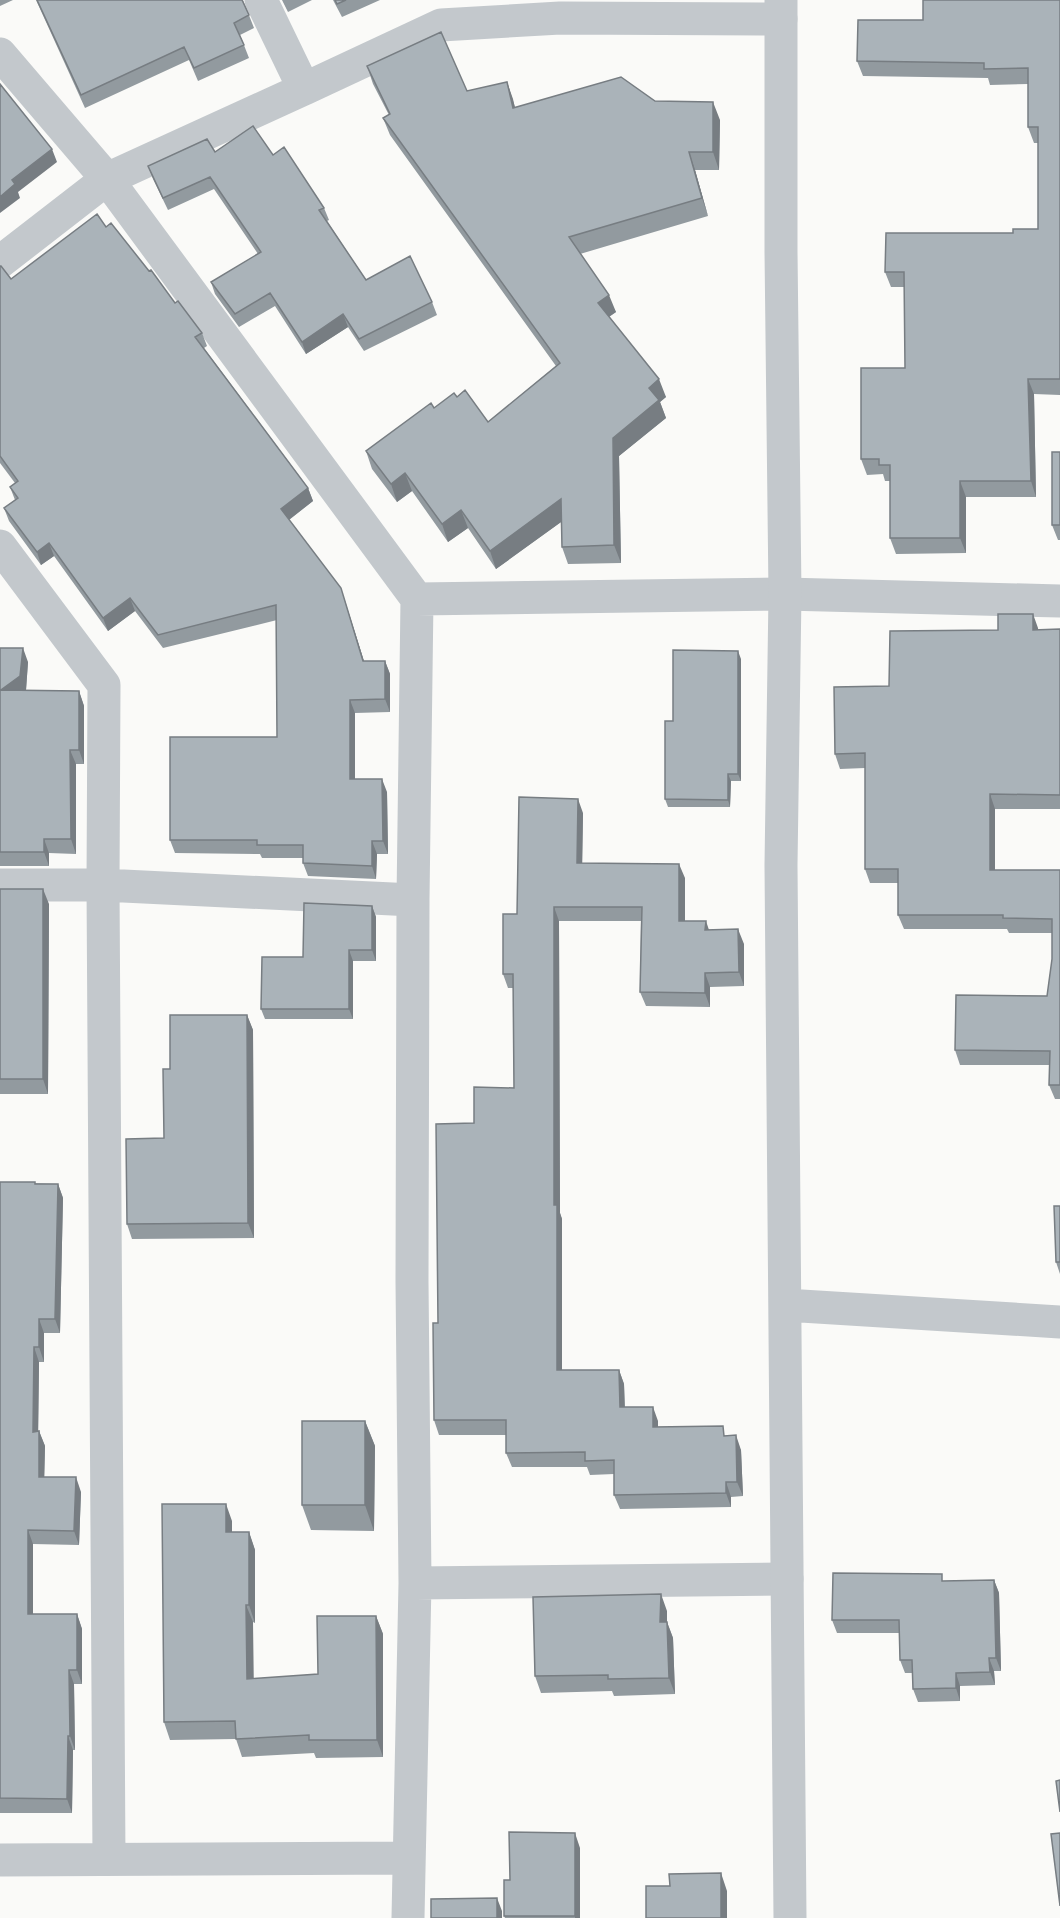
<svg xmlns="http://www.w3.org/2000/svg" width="1060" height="1918" font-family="'Noto Sans',sans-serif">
  <rect width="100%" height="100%" fill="#fafaf8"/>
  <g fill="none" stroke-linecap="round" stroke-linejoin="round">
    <path stroke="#c3c8cc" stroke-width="33" d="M 0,54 L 107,179 L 417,599 L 413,900 L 412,1281 L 415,1583 L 408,1918
      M 304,89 L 441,25 L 560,18 L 781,19
      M 0,262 L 107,179 L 304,89 L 261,0
      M 0,546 L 104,685 L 103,885 L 109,1859
      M 417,599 L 785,594 L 1060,601
      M 0,885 L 103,885 L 413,900
      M 415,1583 L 787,1579
      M 0,1860 L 408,1858"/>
    <path stroke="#c3c8cc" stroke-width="33" d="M 781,0 L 781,251 L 785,594 L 781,865 L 790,1918
      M 785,1305 L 1060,1322"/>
  </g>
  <path fill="#929a9f" d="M 0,0 L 13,0 L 0,6 Z
    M 36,0 L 243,0 L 254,28 L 240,35 L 249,58 L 198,81 L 189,60 L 85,108 Z
    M 282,0 L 312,0 L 288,12 Z
    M 333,0 L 380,0 L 342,17 Z
    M 1060,0 L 1060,395 L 1034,394 L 1036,497 L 966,497 L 966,553 L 896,554 L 890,538 L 890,481 L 885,481 L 883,474 L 867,475 L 861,459 L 905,368 L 905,287 L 891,287 L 885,272 L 1013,233 L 1038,229 L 1038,143 L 1034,143 L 1028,127 L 1028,84 L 990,85 L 988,78 L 863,76 L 857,61 L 923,20 Z
    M 367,66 L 467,91 L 507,82 L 515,107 L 655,101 L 720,120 L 719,170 L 695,170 L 708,216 L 580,254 L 616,312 L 609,317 L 666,397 L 660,402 L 666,418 L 619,456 L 621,563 L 568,564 L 562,547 L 561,522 L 496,569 L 468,528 L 448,542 L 412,491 L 397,502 L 372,469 L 366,451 L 434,408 L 457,397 L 488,422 L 556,366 L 390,135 L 383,118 L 389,115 L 373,84 Z
    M 215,152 L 273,155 L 324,208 L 329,220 L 327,221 L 366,280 L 432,302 L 437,315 L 364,351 L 348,327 L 306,354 L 275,306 L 239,327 L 215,294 L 211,282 L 258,254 L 214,189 L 168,210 L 153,179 L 148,166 Z
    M 106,227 L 202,333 L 207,346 L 204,348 L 308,488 L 313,501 L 289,520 L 345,601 L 364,661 L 385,661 L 390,674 L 390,712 L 355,713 L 355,779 L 387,792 L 388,854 L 377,854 L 376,879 L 308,876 L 303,863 L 303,858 L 262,858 L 260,854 L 175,853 L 170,840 L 277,737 L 277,620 L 163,648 L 135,611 L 108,631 L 54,556 L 41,565 L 9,521 L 4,508 L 15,500 L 10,487 L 15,483 L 0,463 L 0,266 L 11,279 Z
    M 1060,452 L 1060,540 L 1058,540 L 1052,525 Z
    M 1038,628 L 1038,630 L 1060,629 L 1060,809 L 995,809 L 995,870 L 1060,870 L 1060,1099 L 1055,1099 L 1049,1085 L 1050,1065 L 960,1065 L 955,1050 L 1047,996 L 1052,959 L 1052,933 L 1009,933 L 1007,929 L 904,929 L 898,915 L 898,883 L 870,883 L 865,869 L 865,768 L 840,769 L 835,754 L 889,686 L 998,630 Z
    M 0,648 L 28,662 L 26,690 L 79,691 L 84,706 L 84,764 L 76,764 L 76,854 L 49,853 L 49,866 L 0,866 Z
    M 741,659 L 741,781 L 731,781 L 730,807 L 668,807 L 665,799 L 673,721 Z
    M 583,813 L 582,863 L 685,878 L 685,921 L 744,944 L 744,986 L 710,987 L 710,1007 L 646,1006 L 640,992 L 641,921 L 559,921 L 560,1213 L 562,1219 L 562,1370 L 619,1370 L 624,1384 L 625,1407 L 658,1421 L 658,1427 L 727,1436 L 741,1450 L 743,1496 L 731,1497 L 731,1507 L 620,1509 L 614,1495 L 614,1474 L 590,1475 L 587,1467 L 512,1467 L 506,1453 L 506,1435 L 439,1435 L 434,1420 L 438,1323 L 474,1123 L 514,1088 L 513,988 L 508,988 L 503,974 L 517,914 Z
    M 0,889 L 49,904 L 48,1094 L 0,1094 Z
    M 372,906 L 376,917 L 376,961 L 353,961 L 353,1019 L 265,1019 L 261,1009 Z
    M 247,1015 L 253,1030 L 254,1238 L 132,1239 L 127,1224 L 164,1138 L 170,1069 Z
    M 0,1182 L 58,1184 L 63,1198 L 60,1333 L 44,1333 L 44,1362 L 39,1362 L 38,1431 L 39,1431 L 45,1446 L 44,1477 L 81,1492 L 79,1545 L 33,1544 L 33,1614 L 77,1614 L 82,1629 L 82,1684 L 74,1684 L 75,1750 L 73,1750 L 72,1813 L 0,1813 Z
    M 1060,1206 L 1060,1274 L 1056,1262 Z
    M 365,1421 L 375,1446 L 374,1531 L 311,1530 L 302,1505 Z
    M 232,1521 L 232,1532 L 249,1532 L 255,1550 L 255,1623 L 253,1622 L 253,1679 L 318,1674 L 376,1616 L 383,1634 L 383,1757 L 316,1758 L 314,1753 L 242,1757 L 236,1739 L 170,1740 L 164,1722 Z
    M 994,1580 L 999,1593 L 1001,1671 L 994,1671 L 995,1685 L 960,1686 L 960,1701 L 918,1702 L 913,1689 L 912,1673 L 905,1673 L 900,1660 L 899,1633 L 837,1633 L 832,1620 L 945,1581 Z
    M 667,1611 L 667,1622 L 673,1638 L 675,1694 L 614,1696 L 612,1691 L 541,1693 L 535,1676 Z
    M 580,1848 L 580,1918 L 505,1918 L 504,1916 L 510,1880 Z"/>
  <path fill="#777d82" d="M 507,82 L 513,99 L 519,126 L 513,108 Z
    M 713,102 L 720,120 L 719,170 L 713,152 Z
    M 52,149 L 57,162 L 18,192 L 20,198 L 0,213 L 0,197 L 12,180 Z
    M 689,152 L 695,170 L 708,216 L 702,198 Z
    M 609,295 L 616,312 L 604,320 L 598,303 Z
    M 343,314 L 348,327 L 306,354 L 302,342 Z
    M 659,379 L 666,397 L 660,402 L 666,418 L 619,456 L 621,563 L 614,545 L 613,438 L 649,388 Z
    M 1028,379 L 1034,394 L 1036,497 L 1031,481 Z
    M 405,473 L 412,491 L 397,502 L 391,484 Z
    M 960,481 L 966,497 L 966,553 L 960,538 Z
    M 308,488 L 313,501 L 286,522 L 281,509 Z
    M 561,499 L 568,517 L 496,569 L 490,551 Z
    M 461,510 L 468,528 L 448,542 L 442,524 Z
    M 49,543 L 54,556 L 41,565 L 37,552 Z
    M 341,588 L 345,601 L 368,674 L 363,661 Z
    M 130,598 L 135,611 L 108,631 L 103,618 Z
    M 1033,614 L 1038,628 L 1039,644 L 1033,630 Z
    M 23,648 L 28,662 L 26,690 L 1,690 Z
    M 738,651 L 741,659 L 741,781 L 738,774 Z
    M 385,661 L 390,674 L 390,712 L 385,699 Z
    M 79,691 L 84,706 L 84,764 L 79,750 Z
    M 350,700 L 355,713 L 355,792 L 350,779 Z
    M 70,750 L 76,764 L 76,854 L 71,839 Z
    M 728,774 L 731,781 L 730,807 L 728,800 Z
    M 382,779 L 387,792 L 388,854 L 383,841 Z
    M 990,794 L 995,809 L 995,884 L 990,870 Z
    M 578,799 L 583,813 L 582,878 L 577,863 Z
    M 44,839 L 49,853 L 49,866 L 44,852 Z
    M 372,841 L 377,854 L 376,879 L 372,866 Z
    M 679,864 L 685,878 L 685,935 L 679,921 Z
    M 43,889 L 49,904 L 48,1094 L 43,1079 Z
    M 372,906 L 376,917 L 376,961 L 372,950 Z
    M 554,907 L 559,921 L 560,1213 L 562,1219 L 562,1385 L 557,1370 L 554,1205 Z
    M 706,921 L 711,936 L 705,930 Z
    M 738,929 L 744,944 L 744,986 L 739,972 Z
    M 349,950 L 353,961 L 353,1019 L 349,1009 Z
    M 705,973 L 710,987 L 710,1007 L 705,993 Z
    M 247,1015 L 253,1030 L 254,1238 L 248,1223 Z
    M 58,1184 L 63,1198 L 60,1333 L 55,1319 Z
    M 39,1319 L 44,1333 L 44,1362 L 39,1347 Z
    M 34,1347 L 39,1362 L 38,1446 L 33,1432 Z
    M 619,1370 L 624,1384 L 625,1422 L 620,1407 Z
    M 653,1407 L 658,1421 L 658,1441 L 653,1427 Z
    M 365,1421 L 375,1446 L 374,1531 L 365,1505 Z
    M 39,1431 L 45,1446 L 44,1492 L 39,1477 Z
    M 736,1435 L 741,1450 L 743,1496 L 737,1482 Z
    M 76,1477 L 81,1492 L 79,1545 L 74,1531 Z
    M 726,1482 L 731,1497 L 731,1507 L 726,1493 Z
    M 226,1504 L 232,1521 L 232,1550 L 226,1532 Z
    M 28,1530 L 33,1544 L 33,1628 L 28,1614 Z
    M 249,1532 L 255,1550 L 255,1623 L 249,1605 Z
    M 994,1580 L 999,1593 L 1001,1671 L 996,1658 Z
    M 661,1594 L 667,1611 L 667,1638 L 660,1622 Z
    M 246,1605 L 253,1622 L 254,1697 L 247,1679 Z
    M 77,1614 L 82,1629 L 82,1684 L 77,1670 Z
    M 376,1616 L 383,1634 L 383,1757 L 377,1740 Z
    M 667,1622 L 673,1638 L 675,1694 L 669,1678 Z
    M 989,1658 L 994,1671 L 995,1685 L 990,1672 Z
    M 69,1670 L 74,1684 L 75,1750 L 70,1736 Z
    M 956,1673 L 960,1686 L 960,1701 L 956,1688 Z
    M 68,1736 L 73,1750 L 72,1813 L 67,1799 Z
    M 575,1833 L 580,1848 L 580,1918 L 575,1918 Z
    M 721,1873 L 727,1891 L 727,1918 L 721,1918 Z
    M 497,1898 L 502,1911 L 502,1918 L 497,1918 Z"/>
  <path fill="#aab3b9" stroke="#777d82" stroke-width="1.5" d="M 37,0 L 242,0 L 249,15 L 234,23 L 244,45 L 194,68 L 184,47 L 81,95 Z
    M 335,0 L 346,0 L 337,4 Z
    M 923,0 L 1060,0 L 1060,379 L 1028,379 L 1031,481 L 960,481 L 960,538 L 890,538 L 890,465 L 879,465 L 879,459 L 861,459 L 861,368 L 905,368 L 904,272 L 885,272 L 886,233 L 1013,233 L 1013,229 L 1038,229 L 1038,127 L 1028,127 L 1028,68 L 984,69 L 984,63 L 857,61 L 858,20 L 923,20 Z
    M 441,32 L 467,91 L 507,82 L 513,108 L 621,77 L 655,101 L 713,102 L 713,152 L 689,152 L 702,198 L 569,237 L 609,295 L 598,303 L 659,379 L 649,388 L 659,400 L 613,438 L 614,545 L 562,547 L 561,499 L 490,551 L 461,510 L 442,524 L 405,473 L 391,484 L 366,451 L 431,403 L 434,408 L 454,393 L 457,397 L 465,390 L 488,422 L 560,363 L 383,118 L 390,114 L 367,66 Z
    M 0,84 L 52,149 L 12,180 L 15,184 L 0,197 Z
    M 253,126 L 273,155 L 284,147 L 324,208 L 319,210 L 366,280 L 410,256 L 432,302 L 359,339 L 343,314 L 302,342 L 270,293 L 235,314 L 211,282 L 261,252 L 210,177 L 163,198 L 148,166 L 207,139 L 215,152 Z
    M 97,214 L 106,227 L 111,223 L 149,271 L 151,270 L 175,303 L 178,301 L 202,333 L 195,337 L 308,488 L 281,509 L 341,588 L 363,661 L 385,661 L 385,699 L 350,700 L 350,779 L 382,779 L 383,841 L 372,841 L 372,866 L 303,863 L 303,845 L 257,845 L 257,840 L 170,840 L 170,737 L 277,737 L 276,605 L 158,635 L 130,598 L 103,618 L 49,543 L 37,552 L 4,508 L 18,498 L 10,487 L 18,481 L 0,456 L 0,266 L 1,266 L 11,279 Z
    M 1052,452 L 1060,452 L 1060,525 L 1052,525 Z
    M 998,614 L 1033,614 L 1033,630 L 1060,629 L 1060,795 L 990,794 L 990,870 L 1060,870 L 1060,1085 L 1049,1085 L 1050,1051 L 955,1050 L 956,995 L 1047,996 L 1052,959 L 1052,919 L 1003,918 L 1003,915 L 898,915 L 898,869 L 865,869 L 865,753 L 835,754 L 834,687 L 889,686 L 890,631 L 998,630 Z
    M 0,648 L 23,648 L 20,676 L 1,690 L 79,691 L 79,750 L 70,750 L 71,839 L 44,839 L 44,852 L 0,852 Z
    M 673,650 L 738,651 L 738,774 L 728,774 L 728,800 L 665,799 L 665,721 L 673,721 Z
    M 519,797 L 578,799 L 577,863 L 679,864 L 679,921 L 706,921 L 705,930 L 738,929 L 739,972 L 705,973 L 705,993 L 640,992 L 642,907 L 554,907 L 554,1205 L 557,1205 L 557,1370 L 619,1370 L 620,1407 L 653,1407 L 653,1427 L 723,1426 L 724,1436 L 736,1435 L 737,1482 L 726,1482 L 726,1493 L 614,1495 L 614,1460 L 585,1461 L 585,1452 L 506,1453 L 506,1420 L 434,1420 L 433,1323 L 438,1323 L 436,1124 L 474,1123 L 474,1087 L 514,1088 L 513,974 L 503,974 L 503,914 L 517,914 Z
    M 0,889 L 43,889 L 43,1079 L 0,1079 Z
    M 304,903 L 372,906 L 372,950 L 349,950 L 349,1009 L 261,1009 L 262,957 L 303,957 Z
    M 170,1015 L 247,1015 L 248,1223 L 127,1224 L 126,1139 L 164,1138 L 163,1069 L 170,1069 Z
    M 0,1182 L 35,1182 L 35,1184 L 58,1184 L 55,1319 L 39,1319 L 39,1347 L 34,1347 L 33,1432 L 39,1431 L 39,1477 L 76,1477 L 74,1531 L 28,1530 L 28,1614 L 77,1614 L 77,1670 L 69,1670 L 70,1736 L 68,1736 L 67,1799 L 0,1798 Z
    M 1054,1206 L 1060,1206 L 1060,1262 L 1056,1262 Z
    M 302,1421 L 365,1421 L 365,1505 L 302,1505 Z
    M 162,1504 L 226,1504 L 226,1532 L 249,1532 L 249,1605 L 246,1605 L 247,1679 L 318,1674 L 317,1616 L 376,1616 L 377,1740 L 309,1740 L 309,1735 L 236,1739 L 235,1721 L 164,1722 Z
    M 833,1573 L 942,1574 L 942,1581 L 994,1580 L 996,1658 L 989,1658 L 990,1672 L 956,1673 L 956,1688 L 913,1689 L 912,1660 L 900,1660 L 899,1620 L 832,1620 Z
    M 661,1594 L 660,1622 L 667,1622 L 669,1678 L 608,1679 L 608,1675 L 535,1676 L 533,1597 Z
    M 1060,1780 L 1060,1812 L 1056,1781 Z
    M 509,1832 L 575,1833 L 575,1916 L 504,1916 L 504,1880 L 510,1880 Z
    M 1060,1833 L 1060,1906 L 1051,1834 Z
    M 721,1873 L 721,1918 L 646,1918 L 646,1886 L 670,1886 L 669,1874 Z
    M 497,1898 L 497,1918 L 431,1918 L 431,1899 Z"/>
</svg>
